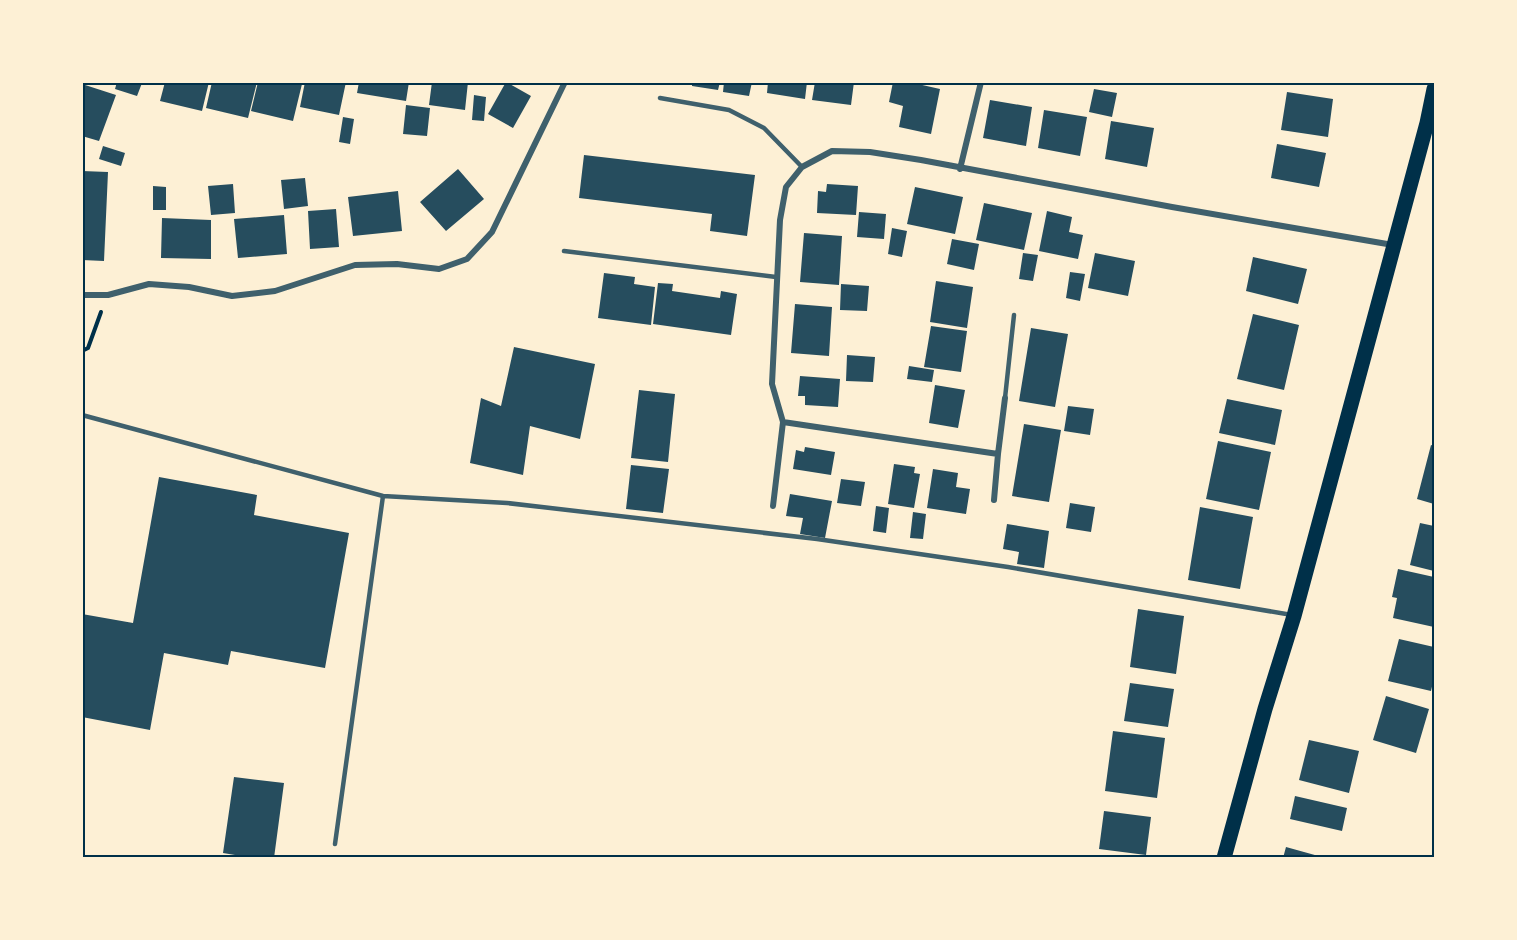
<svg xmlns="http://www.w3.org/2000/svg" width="1517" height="940" font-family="'DM Sans',sans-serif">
  <rect width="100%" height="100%" fill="#fdf0d5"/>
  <path fill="#264d5e" d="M 117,82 L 139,82 L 142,83 L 137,96 L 115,89 Z
    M 165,82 L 209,82 L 202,111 L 160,101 Z
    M 212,82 L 257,82 L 248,118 L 206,108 Z
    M 258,82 L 296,82 L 302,84 L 293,121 L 251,111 Z
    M 305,82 L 346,82 L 339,115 L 300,107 Z
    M 359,82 L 409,82 L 406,101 L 357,93 Z
    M 432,82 L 468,82 L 465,110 L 429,105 Z
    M 506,82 L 531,96 L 513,128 L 488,114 Z
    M 692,82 L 720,82 L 718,90 L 692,86 Z
    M 724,82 L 752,82 L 749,96 L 723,92 Z
    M 768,82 L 807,82 L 805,99 L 767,93 Z
    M 815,82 L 854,82 L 851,105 L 812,100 Z
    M 893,82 L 909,82 L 940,89 L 931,134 L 899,127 L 903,106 L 889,102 Z
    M 82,84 L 116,95 L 99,141 L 82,136 Z
    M 1094,89 L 1117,93 L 1112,117 L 1089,112 Z
    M 1287,92 L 1333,99 L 1328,137 L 1281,130 Z
    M 474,95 L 486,97 L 484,121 L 472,120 Z
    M 990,100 L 1032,107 L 1026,146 L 983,138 Z
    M 406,105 L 430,108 L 427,136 L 403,134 Z
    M 1044,110 L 1087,117 L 1080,156 L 1038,148 Z
    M 343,117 L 354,119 L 350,144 L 339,142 Z
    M 1111,121 L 1154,128 L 1147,167 L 1105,159 Z
    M 1277,144 L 1326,153 L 1319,187 L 1271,178 Z
    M 103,146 L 125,153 L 121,166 L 99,159 Z
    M 584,155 L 755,175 L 747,236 L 710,231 L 712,214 L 579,198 Z
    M 458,169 L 484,199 L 446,231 L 420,202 Z
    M 82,171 L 108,172 L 104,261 L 82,260 Z
    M 305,178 L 308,206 L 284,209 L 281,180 Z
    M 233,184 L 235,213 L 211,215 L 208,186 Z
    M 827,184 L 858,186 L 856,215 L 817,213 L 818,191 L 826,192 Z
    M 153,186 L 166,187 L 166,210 L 153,210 Z
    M 915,187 L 963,197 L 955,234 L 907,224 Z
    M 398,191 L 402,231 L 353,236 L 348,197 Z
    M 984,203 L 1032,213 L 1024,250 L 976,240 Z
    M 336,209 L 339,247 L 310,249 L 308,211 Z
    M 1047,211 L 1072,217 L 1069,232 L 1083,235 L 1078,259 L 1039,251 Z
    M 859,212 L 886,214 L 884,239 L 857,237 Z
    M 284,215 L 287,254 L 238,258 L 234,219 Z
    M 162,218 L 211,220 L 211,259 L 161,258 Z
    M 892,228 L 907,231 L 902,257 L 888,254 Z
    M 804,233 L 842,236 L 839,285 L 800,282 Z
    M 952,239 L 979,244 L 974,270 L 947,264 Z
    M 1023,253 L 1038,255 L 1033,281 L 1019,279 Z
    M 1095,253 L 1135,261 L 1128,296 L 1088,288 Z
    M 1253,257 L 1307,269 L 1298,304 L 1246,291 Z
    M 1070,272 L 1085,274 L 1080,301 L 1066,298 Z
    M 604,273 L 635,277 L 634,284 L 655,287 L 651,325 L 598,318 Z
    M 936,281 L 973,287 L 967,328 L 930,322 Z
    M 658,283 L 673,284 L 672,291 L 720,298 L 721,291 L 737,294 L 731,335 L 653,324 Z
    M 841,284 L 869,286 L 867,311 L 840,310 Z
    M 795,304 L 832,307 L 829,356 L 791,353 Z
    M 1253,314 L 1299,325 L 1284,390 L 1237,379 Z
    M 931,326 L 967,331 L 961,372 L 924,367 Z
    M 1031,328 L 1068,334 L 1055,407 L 1019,401 Z
    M 514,347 L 595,364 L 580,439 L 530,426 L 523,475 L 470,463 L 481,398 L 501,406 Z
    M 847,355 L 875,357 L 873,382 L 846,381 Z
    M 909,366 L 934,370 L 932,382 L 907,379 Z
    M 800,376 L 840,379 L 838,407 L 805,405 L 805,396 L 798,396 Z
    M 935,385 L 965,390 L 958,428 L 929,423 Z
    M 639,390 L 675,394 L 668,462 L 631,458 Z
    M 1227,399 L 1282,410 L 1275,445 L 1219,433 Z
    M 1068,406 L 1094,409 L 1090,435 L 1064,431 Z
    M 1024,424 L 1061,430 L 1049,502 L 1012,496 Z
    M 1218,441 L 1271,452 L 1259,510 L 1206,499 Z
    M 1431,445 L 1434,446 L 1434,504 L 1417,499 Z
    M 805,447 L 835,452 L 831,475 L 793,469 L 796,450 L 804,452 Z
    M 894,464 L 915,467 L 914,473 L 920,474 L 914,508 L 888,504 Z
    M 631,465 L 669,469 L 663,513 L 626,509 Z
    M 933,469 L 958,473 L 956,487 L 970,489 L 966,514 L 927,508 Z
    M 159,477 L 257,495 L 254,515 L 349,533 L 325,668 L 231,651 L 228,665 L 164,653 L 150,730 L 82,717 L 82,614 L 133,623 Z
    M 841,479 L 865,482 L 861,506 L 837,503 Z
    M 790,494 L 832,501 L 825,538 L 800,534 L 803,518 L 786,516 Z
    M 1070,503 L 1095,507 L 1091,532 L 1066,528 Z
    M 876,506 L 889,508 L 886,533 L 873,531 Z
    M 1200,507 L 1253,517 L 1240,589 L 1188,580 Z
    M 913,512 L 926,514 L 923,539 L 910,538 Z
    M 1420,523 L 1434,526 L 1434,571 L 1410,565 Z
    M 1007,524 L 1049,531 L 1044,568 L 1017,564 L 1019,552 L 1003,549 Z
    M 1398,569 L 1434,577 L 1434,627 L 1393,618 L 1397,598 L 1392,597 Z
    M 1138,609 L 1184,616 L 1176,674 L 1130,667 Z
    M 1399,639 L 1434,647 L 1434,678 L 1431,691 L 1388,681 Z
    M 1130,683 L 1174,689 L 1168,727 L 1124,721 Z
    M 1386,696 L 1429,709 L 1416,753 L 1373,740 Z
    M 1113,731 L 1165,738 L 1157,798 L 1105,791 Z
    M 1309,740 L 1359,751 L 1349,793 L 1299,780 Z
    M 234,777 L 284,783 L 274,858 L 253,858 L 223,853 Z
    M 1295,796 L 1347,808 L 1342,831 L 1290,819 Z
    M 1104,811 L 1151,817 L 1146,855 L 1099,849 Z
    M 1286,847 L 1322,857 L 1322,858 L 1283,858 Z"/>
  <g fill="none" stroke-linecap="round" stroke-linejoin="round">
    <path stroke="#003049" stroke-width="4" d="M 82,351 L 88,348 L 101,312"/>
    <path stroke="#3f606c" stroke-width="4.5" d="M 660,98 L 729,110 L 764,128 L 802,167
      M 564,251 L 776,277
      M 1005,398 L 1014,315
      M 82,415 L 383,496 L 507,503 L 817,539 L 1008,567 L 1292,615
      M 335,844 L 383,496"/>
    <path stroke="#3f606c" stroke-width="6" d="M 960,169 L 981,82
      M 82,295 L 108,295 L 149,284 L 189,287 L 232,296 L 275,291 L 355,265 L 397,264 L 439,269 L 467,259 L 492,232 L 565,82
      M 783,422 L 998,454 L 1005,398
      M 994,500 L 998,454
      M 773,506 L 783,422 L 772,384 L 780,220 L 786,187 L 802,167 L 832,151 L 870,152 L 921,160 L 1172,207 L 1393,245"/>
    <path stroke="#003049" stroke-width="15" d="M 1224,858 L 1265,709 L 1294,616 L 1427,123 L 1434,89"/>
  </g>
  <rect width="1517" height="940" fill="none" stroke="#fdf0d5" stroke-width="168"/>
  <rect x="84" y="84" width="1349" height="772" fill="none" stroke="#003049" stroke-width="2"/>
</svg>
